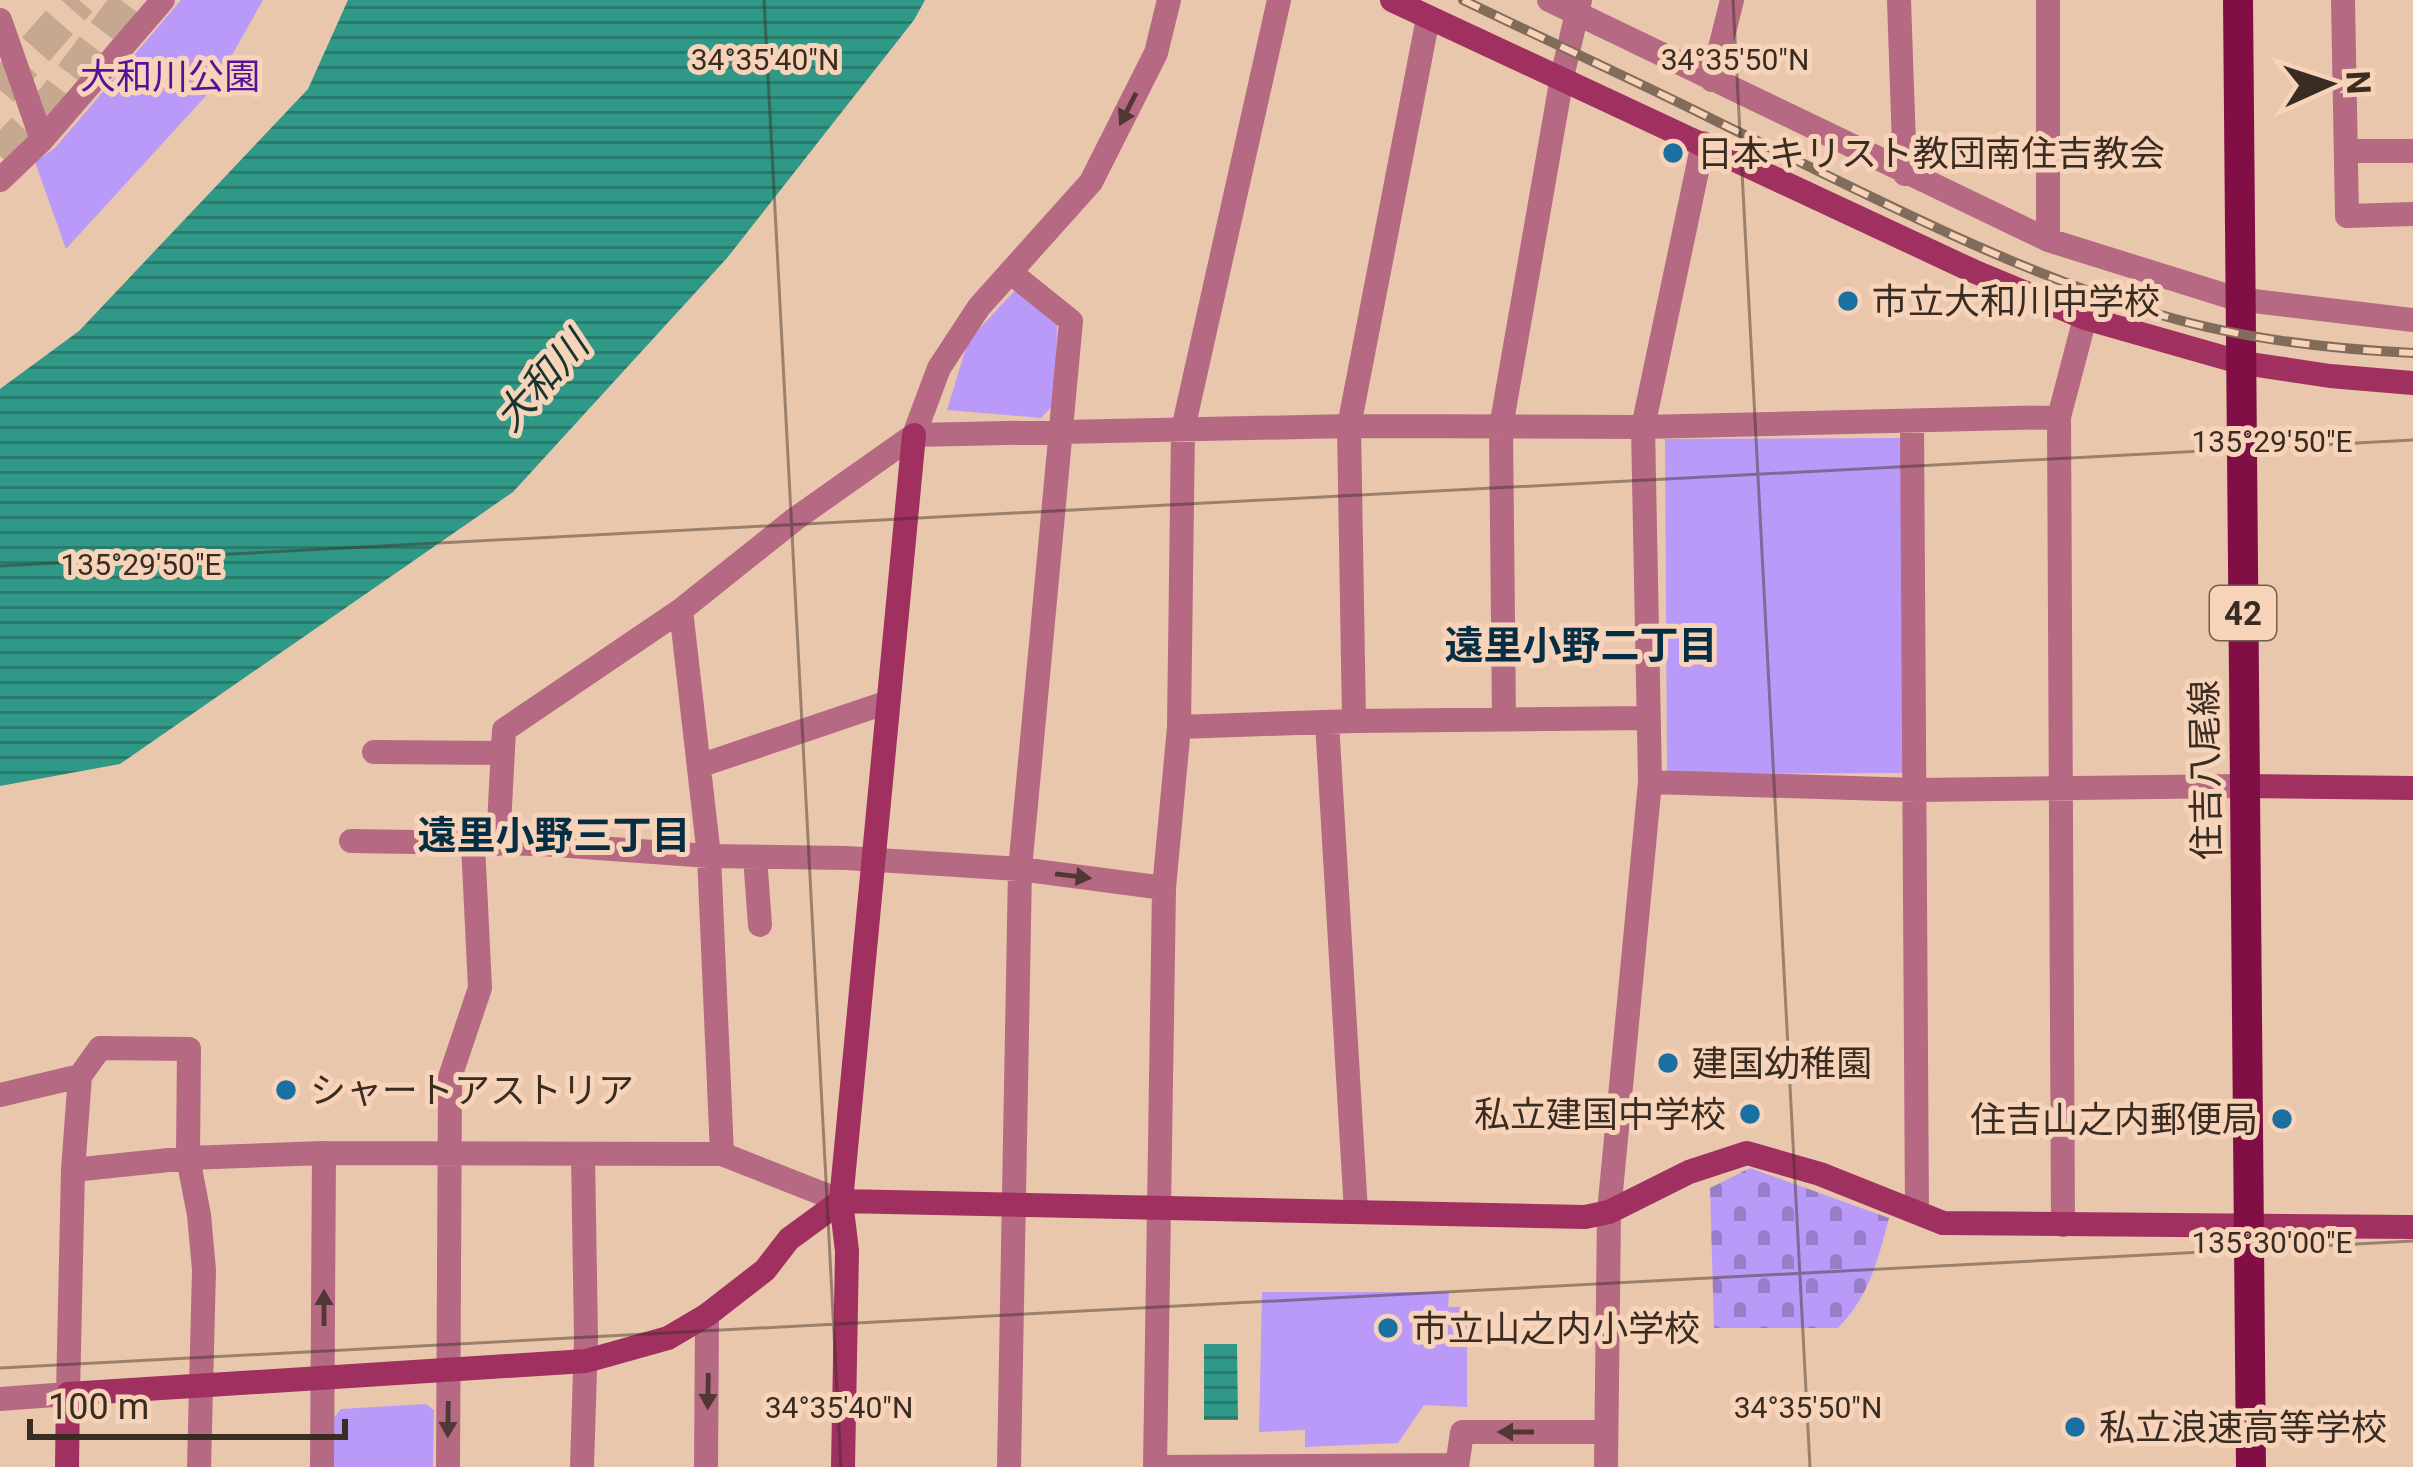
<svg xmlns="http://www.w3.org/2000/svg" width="2413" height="1467" font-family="Roboto,'Noto Sans JP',sans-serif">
  <defs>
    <pattern id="cemetery-stones" width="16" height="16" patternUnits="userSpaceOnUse" patternTransform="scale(3)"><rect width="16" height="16" fill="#ba9af8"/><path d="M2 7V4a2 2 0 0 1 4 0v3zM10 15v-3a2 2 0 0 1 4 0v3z" fill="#987ec8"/></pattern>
    <pattern id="water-rules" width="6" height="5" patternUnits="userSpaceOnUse" patternTransform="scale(3)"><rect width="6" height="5" fill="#2f9886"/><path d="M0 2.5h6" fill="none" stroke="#297c6d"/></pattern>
  </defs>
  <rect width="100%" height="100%" fill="#e9c7ad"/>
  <path fill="url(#cemetery-stones)" d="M 1750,1168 L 1889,1218 C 1878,1260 1869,1297 1838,1328 L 1714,1328 L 1710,1188 Z"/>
  <path fill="#ba9af8" d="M 181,0 L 263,0 L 214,87 L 66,249 L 35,162 L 55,148 Z
    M 1017,288 L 1057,325 L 1055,403 L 1041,418 L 947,410 L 968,341 Z
    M 1904,438 L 1905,773 L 1667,774 L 1665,439 Z
    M 1262,1292 L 1449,1292 L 1448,1307 L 1467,1307 L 1467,1407 L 1424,1405 L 1398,1443 L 1305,1447 L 1305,1430 L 1259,1432 Z
    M 426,1404 L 434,1410 L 433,1467 L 331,1467 L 332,1420 L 341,1409 Z"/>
  <path fill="url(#water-rules)" d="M 348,0 L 925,0 L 914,20 L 727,258 L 513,492 L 120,764 L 0,786 L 0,389 L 79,331 L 308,89 Z
    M 1204,1344 L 1237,1344 L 1238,1420 L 1204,1420 Z"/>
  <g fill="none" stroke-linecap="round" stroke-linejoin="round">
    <path stroke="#c6a891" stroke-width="36" stroke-dasharray="36 18" stroke-linecap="butt" d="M 0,90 L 79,0
      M 0,156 L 55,99 L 130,0"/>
    <path stroke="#b56983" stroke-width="24" d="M 1279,0 L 1183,429 L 1179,727 L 1164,888 L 1155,1467 L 1457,1465
      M 1549,0 L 2048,240
      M 1899,0 L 1905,174
      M 2048,0 L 2048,240 L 2237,299 L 2413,320
      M 2343,0 L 2347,216 L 2413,214
      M 0,20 L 42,140
      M 1712,80 L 1732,0
      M 2346,151 L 2413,151
      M 0,180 L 42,140 L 163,0
      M 1912,421 L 1917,1212
      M 914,435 L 939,368 L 979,307 L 1091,182 L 1156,53 L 1169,0
      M 681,610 L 709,856 L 722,1154
      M 1504,719 L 1501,427 L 1562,77 L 1580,0
      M 1354,721 L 1349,426 L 1428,18
      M 1327,722 L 1356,1212
      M 1179,727 L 1354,721 L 1646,718
      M 374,752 L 503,753
      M 699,766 L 888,702
      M 1650,782 L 1917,790 L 2243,786
      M 351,841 L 542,844 L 709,856 L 846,858 L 1020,869 L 1164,888
      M 498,844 L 504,730 L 681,610 L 795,519 L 914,435 L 1349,426 L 1643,427 L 2059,417
      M 755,857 L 760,925
      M 80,1076 L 100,1048 L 189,1049 L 188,1158 L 199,1215 L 204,1270 L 199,1467
      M 0,1095 L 80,1076 L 73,1170
      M 2063,1225 L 2059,417 L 2085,318
      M 0,1399 L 68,1394 L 73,1170 L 188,1158 L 324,1153 L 722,1154 L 841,1201
      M 322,1467 L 324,1153
      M 448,1467 L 450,1077 L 480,988 L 473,844
      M 582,1467 L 586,1338 L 583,1155
      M 706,1467 L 707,1315
      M 1009,1467 L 1020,869 L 1071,321 L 1010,272
      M 1457,1467 L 1462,1432 L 1606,1432
      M 1606,1467 L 1609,1212 L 1650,782 L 1643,427 L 1703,143"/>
    <path stroke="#a0305f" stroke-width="24" d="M 1392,0 L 1973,271 L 2085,318 L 2243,363 L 2330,376 L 2413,383
      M 2243,786 L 2413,788
      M 67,1467 L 68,1394 L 586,1361 L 668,1338 L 707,1315 L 765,1270 L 789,1239 L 841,1201 L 1585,1217 L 1609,1212 L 1689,1172 L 1747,1153 L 1820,1174 L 1943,1223 L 2413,1227
      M 843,1467 L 847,1251 L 841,1201 L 914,435"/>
    <path stroke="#820e46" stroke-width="30" d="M 2238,0 L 2251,1467"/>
    <g stroke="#816c5b" stroke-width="10">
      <path id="rail" d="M 1463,0 C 1548,41 1634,80 1718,122 C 1863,192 2006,269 2161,315 C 2242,339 2329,349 2413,353"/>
    </g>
    <use href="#rail" stroke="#f6d3b9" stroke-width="6" stroke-dasharray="18" stroke-linecap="butt"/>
  </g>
  <defs><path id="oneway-solid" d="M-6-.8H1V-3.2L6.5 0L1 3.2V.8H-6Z" transform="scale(3)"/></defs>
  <g fill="#523835">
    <use href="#oneway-solid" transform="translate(1128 109) rotate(117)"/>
    <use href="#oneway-solid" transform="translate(1073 876) rotate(7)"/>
    <use href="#oneway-solid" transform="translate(324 1308) rotate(-90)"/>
    <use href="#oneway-solid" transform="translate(708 1391) rotate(91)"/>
    <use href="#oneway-solid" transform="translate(448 1419) rotate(91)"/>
    <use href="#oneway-solid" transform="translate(1516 1432) rotate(-180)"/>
  </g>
  <path fill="none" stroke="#392c22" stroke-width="3" stroke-opacity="0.45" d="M 764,0 L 841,1467M 1733,0 L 1810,1467M 0,566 L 2413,440M 0,1368 L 2413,1241"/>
  <g fill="#1a71a1" stroke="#f6d3b9" stroke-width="4.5">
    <circle cx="1673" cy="153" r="12"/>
    <circle cx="1848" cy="301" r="12"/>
    <circle cx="1668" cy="1063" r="12"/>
    <circle cx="286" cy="1090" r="12"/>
    <circle cx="1750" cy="1114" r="12"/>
    <circle cx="2282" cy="1119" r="12"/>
    <circle cx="1388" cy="1328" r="12"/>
    <circle cx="2075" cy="1427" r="12"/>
  </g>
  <g text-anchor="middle" stroke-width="10" stroke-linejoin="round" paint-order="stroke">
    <rect fill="#f6d3b9" stroke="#725e4f" stroke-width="3" x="2210" y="586" width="66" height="54" rx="9"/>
    <g font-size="33" font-weight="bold" fill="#392c22">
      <text x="2243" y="625">42</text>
    </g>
    <g font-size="36" fill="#56119a" stroke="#f6d3b9">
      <text x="170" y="89">大和川公園</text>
    </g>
    <g font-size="36" fill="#392c22" stroke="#f6d3b9" text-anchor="start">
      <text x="1697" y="166">日本キリスト教団南住吉教会</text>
      <text x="1872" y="314">市立大和川中学校</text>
      <text x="1692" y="1076">建国幼稚園</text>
      <text x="310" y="1103">シャートアストリア</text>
      <text x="1726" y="1127" text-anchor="end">私立建国中学校</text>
      <text x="2258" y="1132" text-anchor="end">住吉山之内郵便局</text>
      <text x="1412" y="1341">市立山之内小学校</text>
      <text x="2099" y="1440">私立浪速高等学校</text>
    </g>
    <g font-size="36" fill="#392c22" stroke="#f6d3b9">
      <text transform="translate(2205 770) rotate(-91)" y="13">住吉八尾線</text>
    </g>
    <g font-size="39" font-style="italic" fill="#173630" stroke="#f6d3b9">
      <text transform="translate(541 381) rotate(-48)" y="14">大和川</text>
    </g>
    <g font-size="39" font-weight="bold" fill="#052e45" stroke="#f6d3b9">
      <text x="1581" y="659">遠里小野二丁目</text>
      <text x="554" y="849">遠里小野三丁目</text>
    </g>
  </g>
  <g font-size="30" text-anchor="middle" fill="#392c22" stroke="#f6d3b9" stroke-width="10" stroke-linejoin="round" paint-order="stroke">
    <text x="765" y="70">34°35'40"N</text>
    <text x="1735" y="70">34°35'50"N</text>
    <text x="2272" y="452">135°29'50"E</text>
    <text x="141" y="575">135°29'50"E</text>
    <text x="2272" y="1253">135°30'00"E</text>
    <text x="839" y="1418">34°35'40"N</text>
    <text x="1808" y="1418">34°35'50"N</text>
  </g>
  <g transform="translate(2329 84) rotate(87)" stroke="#f6d3b9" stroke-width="9" paint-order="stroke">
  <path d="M0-9L21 45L0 30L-21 45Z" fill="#392c22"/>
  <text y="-18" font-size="33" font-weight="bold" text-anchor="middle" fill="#392c22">N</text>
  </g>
  <path d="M30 1419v18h315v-18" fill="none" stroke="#392c22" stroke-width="6"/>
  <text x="48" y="1419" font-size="36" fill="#392c22" stroke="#f6d3b9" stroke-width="9" paint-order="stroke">100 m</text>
</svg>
